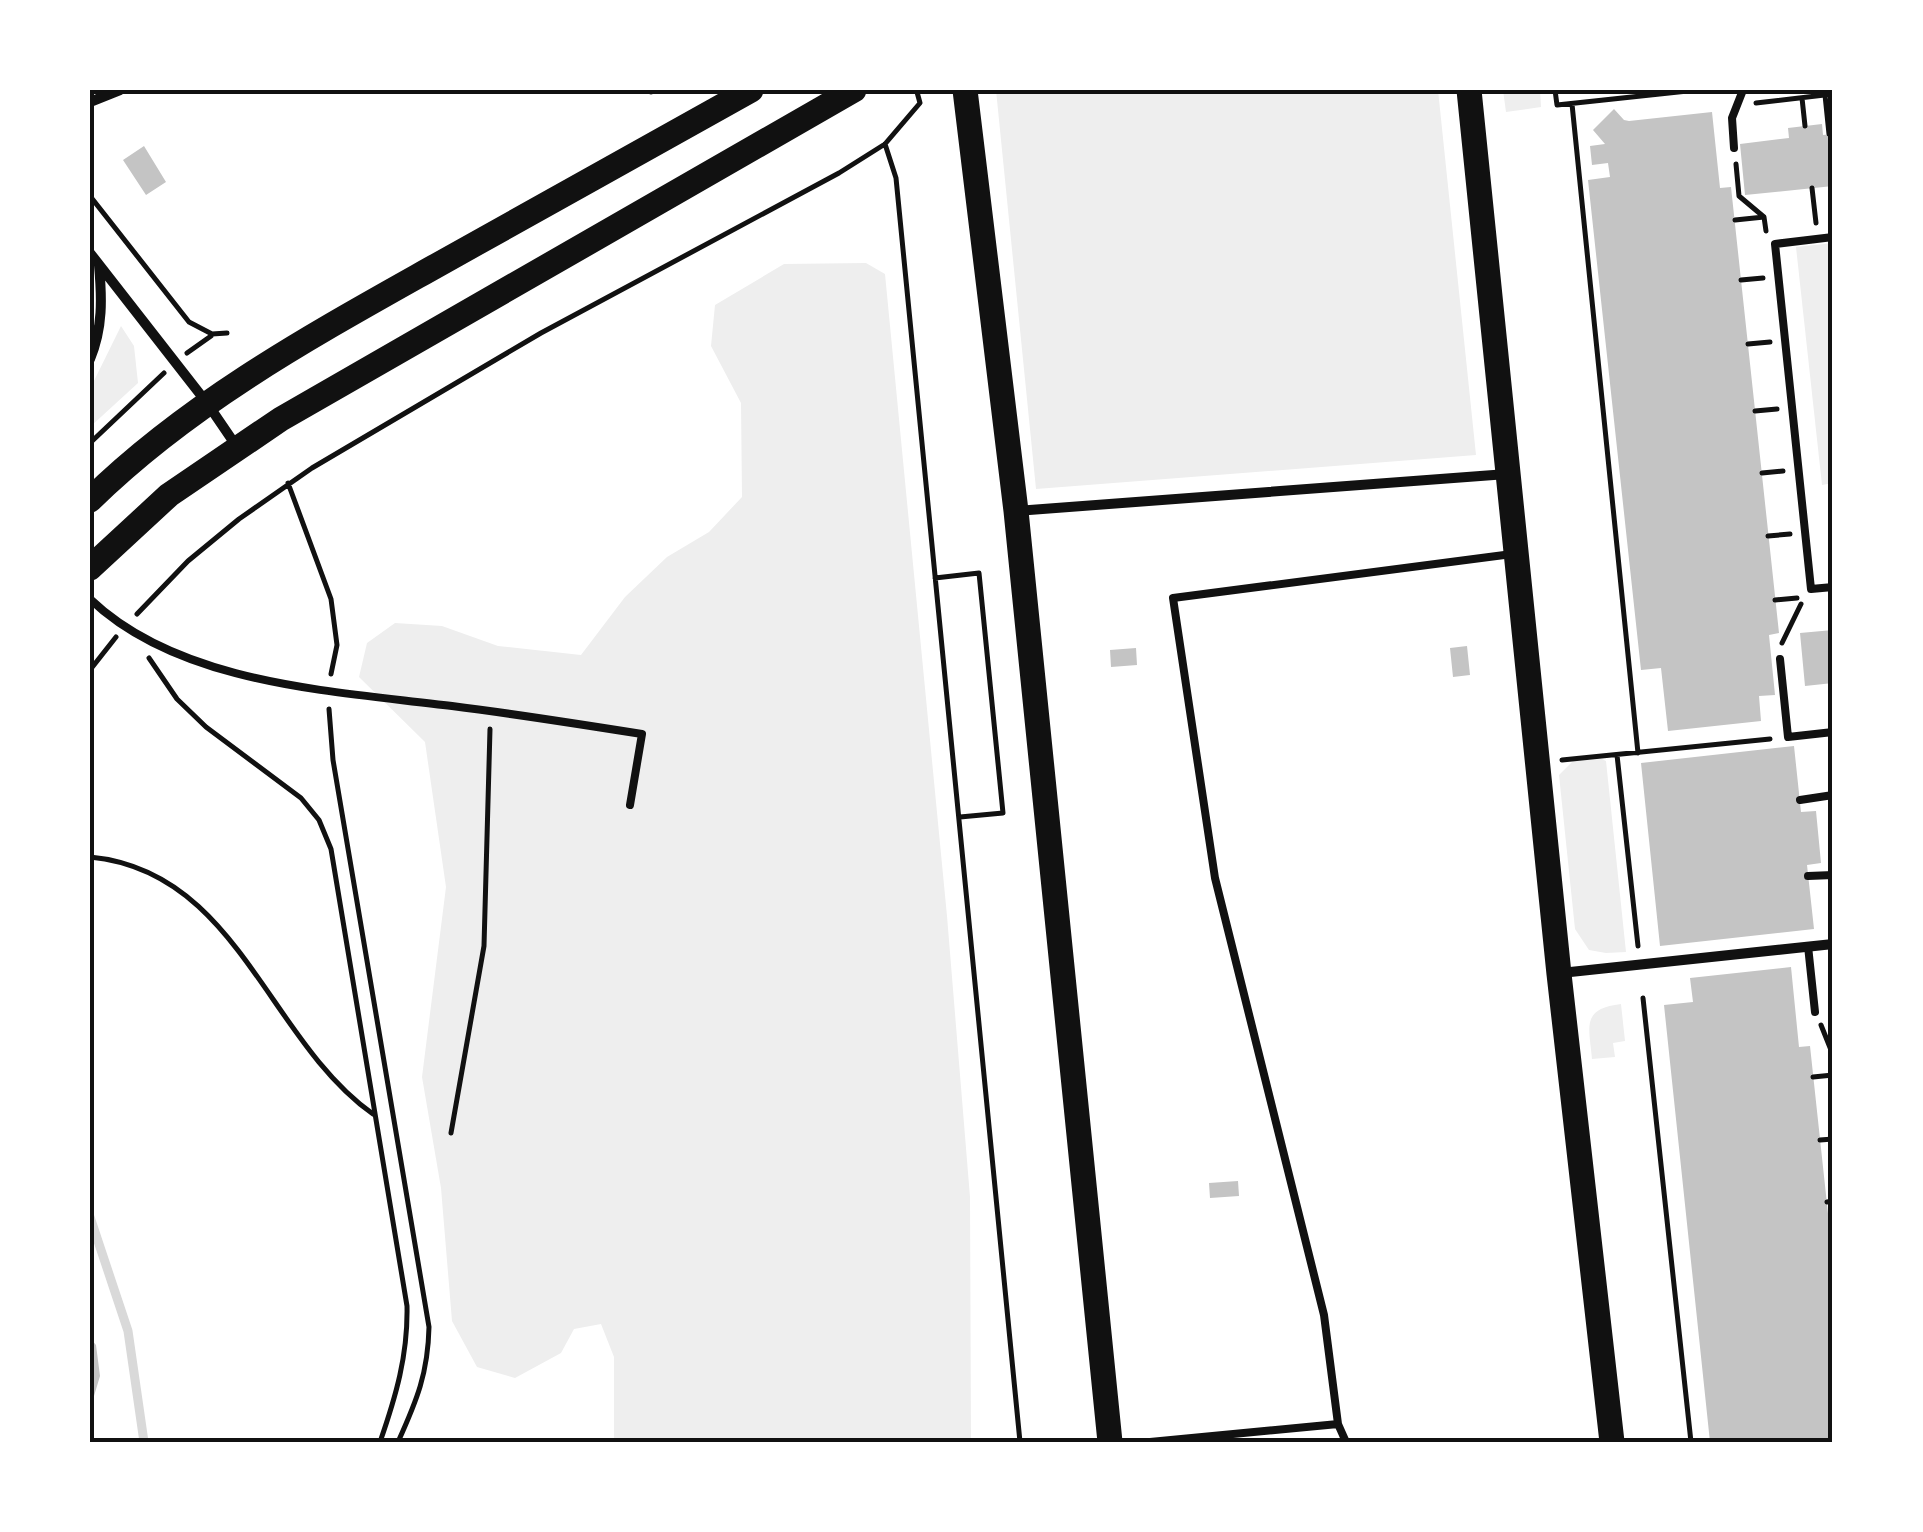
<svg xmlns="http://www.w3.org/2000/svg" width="1923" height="1532" font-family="Montserrat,sans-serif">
  <rect width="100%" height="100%" fill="#fff"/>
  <path fill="#eee" d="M 996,90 L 1438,90 L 1476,455 L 1036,489 Z
    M 1503,90 L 1540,90 L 1541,107 L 1506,112 Z
    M 1833,243 L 1833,483 L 1822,485 L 1796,247 Z
    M 866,263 L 885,274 L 947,916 L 970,1197 L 971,1442 L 614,1442 L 614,1357 L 601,1324 L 574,1329 L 561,1353 L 515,1378 L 477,1367 L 452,1321 L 441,1188 L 422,1077 L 446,887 L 425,742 L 359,677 L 367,643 L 395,623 L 442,626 L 498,646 L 581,655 L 625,597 L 667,557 L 709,532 L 742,497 L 741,403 L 711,346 L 715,305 L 784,264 Z
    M 121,326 L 134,346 L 138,383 L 90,427 L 90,389 Z
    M 1602,759 L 1606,761 L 1626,952 L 1606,953 L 1589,950 L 1575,929 L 1559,775 L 1573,761 Z
    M 1621,1004 L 1625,1041 L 1613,1043 L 1615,1057 L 1592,1059 C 1589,1026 1581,1009 1621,1004 Z"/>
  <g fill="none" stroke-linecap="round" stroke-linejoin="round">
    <path stroke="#d9d9d9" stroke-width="9" d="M 90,1217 L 128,1331 L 144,1442"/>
  </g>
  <path fill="#c4c4c4" d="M 1614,109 L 1624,120 L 1629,121 L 1712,112 L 1720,188 L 1731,187 L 1779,633 L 1769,635 L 1775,695 L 1759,696 L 1761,721 L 1668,731 L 1661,668 L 1641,670 L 1588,180 L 1610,177 L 1608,163 L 1592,165 L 1590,146 L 1605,144 L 1593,130 Z
    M 1822,124 L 1823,135 L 1833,134 L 1833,186 L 1745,195 L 1740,144 L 1789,138 L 1788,128 Z
    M 144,146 L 166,182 L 146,195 L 123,160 Z
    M 1833,630 L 1833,683 L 1805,686 L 1800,633 Z
    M 1467,646 L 1470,675 L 1453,677 L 1450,648 Z
    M 1136,648 L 1137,665 L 1111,667 L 1110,650 Z
    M 1794,746 L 1801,812 L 1816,811 L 1821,863 L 1807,865 L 1814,929 L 1660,946 L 1641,763 Z
    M 1791,967 L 1799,1047 L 1810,1046 L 1833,1260 L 1833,1442 L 1710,1442 L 1664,1005 L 1693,1002 L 1690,978 Z
    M 1238,1181 L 1239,1196 L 1210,1198 L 1209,1183 Z
    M 90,1338 L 96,1345 L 100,1376 L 91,1406 Z"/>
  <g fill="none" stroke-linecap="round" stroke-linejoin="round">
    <path stroke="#111" stroke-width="5" d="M 651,90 L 651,92
      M 1555,90 L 1557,105 L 1697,90
      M 1825,95 L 1829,134
      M 1802,98 L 1805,126
      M 1756,103 L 1833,94
      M 1572,104 L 1638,753
      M 885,144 L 896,178 L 1020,1442
      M 1736,164 L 1739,196 L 1764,217 L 1766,231
      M 1812,188 L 1816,223
      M 90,196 L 189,322 L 212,334 L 227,333
      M 1735,220 L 1764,217
      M 1741,280 L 1763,278
      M 1748,344 L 1770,342
      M 187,353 L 211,336
      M 1755,411 L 1777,409
      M 90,443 L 164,373
      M 1762,473 L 1783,471
      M 288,483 L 331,599 L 337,645 L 331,674
      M 1768,536 L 1790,534
      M 935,578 L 979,573 L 1003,813 L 960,817
      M 1775,600 L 1797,598
      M 137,614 L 188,561 L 239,519 L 312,468 L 541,333 L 839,173 L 885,144 L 920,103 L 917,92
      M 1782,643 L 1801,604
      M 149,658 L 177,699 L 206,727 L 301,798 L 319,820 L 331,849 L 407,1306 C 408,1355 396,1396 380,1442
      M 90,670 L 116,637
      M 329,709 L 333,760 L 429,1327 C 428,1373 417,1400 398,1442
      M 1617,755 L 1638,946
      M 1562,760 L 1770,739
      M 90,857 C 238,871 267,1039 373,1114
      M 1643,998 L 1691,1442
      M 1821,1025 L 1833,1055
      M 1813,1077 L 1833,1075
      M 451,1133 L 484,946 L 490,729
      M 1820,1140 L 1833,1139
      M 1827,1202 L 1833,1201"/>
    <path stroke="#111" stroke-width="8" d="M 1734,148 L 1732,118 L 1743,90
      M 1833,237 L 1775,244 L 1811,589 L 1833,587
      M 90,599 C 180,685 334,691 452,706 C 516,714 579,724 642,734 L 630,805
      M 1780,659 L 1788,737 L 1833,732
      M 1800,800 L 1833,795
      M 1833,822 L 1833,844
      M 1808,876 L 1833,875
      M 1808,946 L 1815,1012
      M 1150,1442 L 1338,1424
      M 1346,1442 L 1338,1424 L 1324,1315 L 1215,878 L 1173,598 L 1512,554"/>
    <path stroke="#111" stroke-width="10" d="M 90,102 L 120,90
      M 90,253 L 207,403 L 237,447
      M 90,359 C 103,328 102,298 99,265
      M 1016,511 L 1507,474
      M 1561,973 L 1833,944"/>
    <path stroke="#111" stroke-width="25" d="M 965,90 L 1016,511 L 1110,1442
      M 1469,90 L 1559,974 L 1612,1442
      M 90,500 C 190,402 313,335 434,267 C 540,208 645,149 751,90
      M 90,568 L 169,495 L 281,419 L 854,90"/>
  </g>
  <rect width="1923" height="1532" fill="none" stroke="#ffffff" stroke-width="185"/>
  <rect x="92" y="92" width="1738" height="1348" fill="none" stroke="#111" stroke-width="4"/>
</svg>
